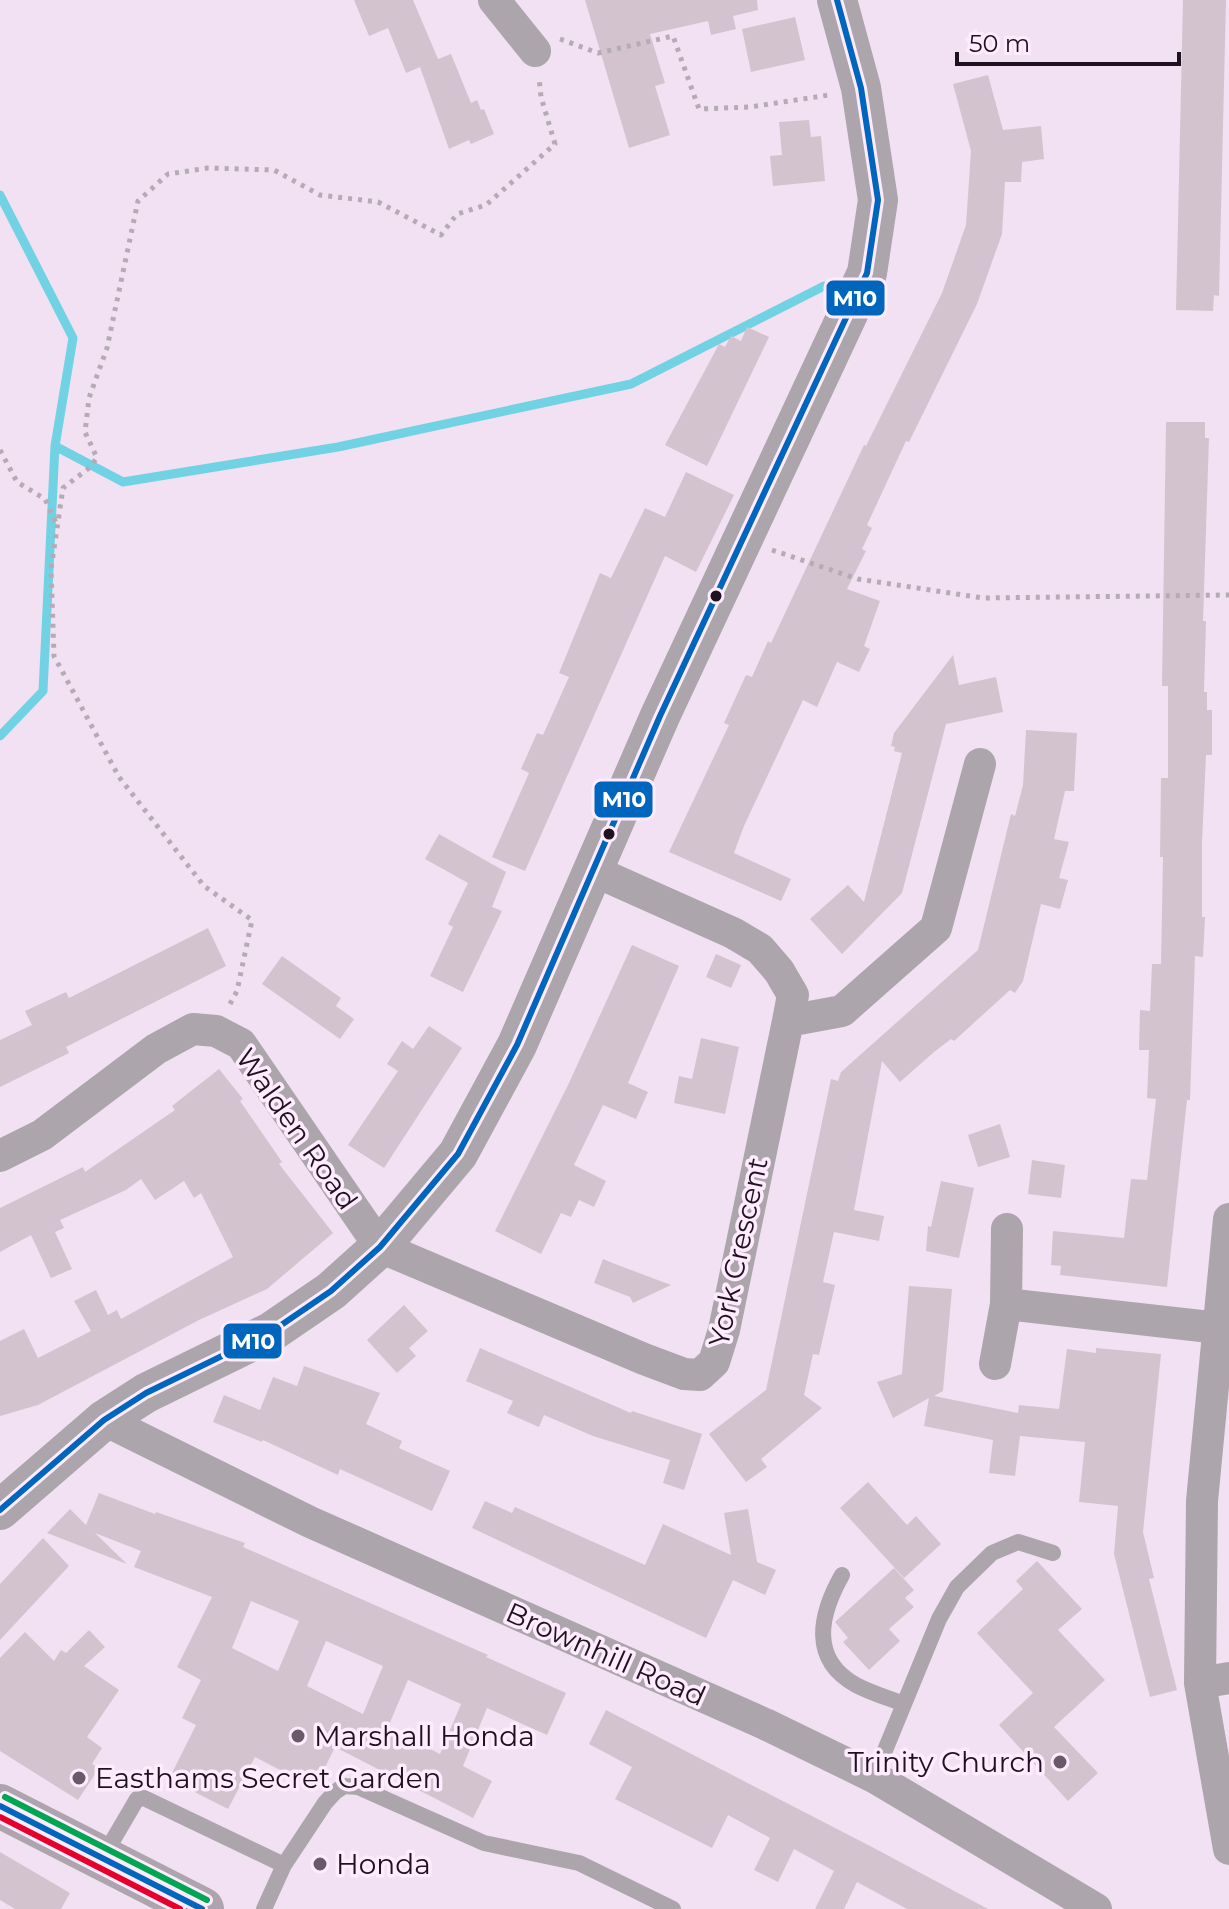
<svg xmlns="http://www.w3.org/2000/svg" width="1229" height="1909" font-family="Montserrat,sans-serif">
  <rect width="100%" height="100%" fill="#f2e1f2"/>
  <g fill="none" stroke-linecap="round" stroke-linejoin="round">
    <path stroke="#71d2e4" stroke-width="9" d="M 0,195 L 73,338 L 55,446 L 43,691 L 0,736
      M 55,446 L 123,482 L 338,447 L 631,384 L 824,286"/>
  </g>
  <path fill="#d3c3cf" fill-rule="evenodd" d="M 354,0 L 413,0 L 438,59 L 451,54 L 471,103 L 477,100 L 481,110 L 484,109 L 494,134 L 471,144 L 469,140 L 449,149 L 420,67 L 406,73 L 388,28 L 369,36 Z
    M 585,0 L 757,0 L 758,10 L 733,16 L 736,29 L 711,35 L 708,21 L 650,34 L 665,83 L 655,86 L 670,135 L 629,148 Z
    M 1183,0 L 1226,0 L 1219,296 L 1214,295 L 1213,311 L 1176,310 Z
    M 795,17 L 805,60 L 751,72 L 742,29 Z
    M 988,75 L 1003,130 L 1041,126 L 1044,159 L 1022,162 L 1021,182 L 1005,182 L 1002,234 L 977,304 L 909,442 L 906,441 L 867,525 L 872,528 L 862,549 L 866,551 L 847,589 L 880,601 L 864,646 L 870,649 L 859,672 L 837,662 L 817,707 L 803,700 L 744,826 L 734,853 L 791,879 L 781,901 L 669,852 L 729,725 L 724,723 L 746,675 L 752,677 L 768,641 L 771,643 L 864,445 L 866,446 L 942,293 L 966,225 L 971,151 L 953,84 Z
    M 809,120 L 811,137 L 821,136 L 825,181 L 773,186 L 770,156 L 782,155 L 779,122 Z
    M 747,327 L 769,337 L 707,466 L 665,445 L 719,344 L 725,347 L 731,336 L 741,341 Z
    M 1166,422 L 1205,422 L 1205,438 L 1209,438 L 1203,621 L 1206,621 L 1204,692 L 1207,692 L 1207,710 L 1212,710 L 1212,755 L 1206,755 L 1202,843 L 1202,917 L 1205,917 L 1203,957 L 1195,956 L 1190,1100 L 1187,1100 L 1167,1287 L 1060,1275 L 1061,1266 L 1051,1265 L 1053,1231 L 1124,1238 L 1131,1179 L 1147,1180 L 1156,1099 L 1147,1098 L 1149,1050 L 1139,1050 L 1140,1010 L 1150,1011 L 1152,964 L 1161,964 L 1163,857 L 1160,857 L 1161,778 L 1168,778 L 1168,686 L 1162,686 Z
    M 686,472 L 734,495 L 696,572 L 665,556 L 525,871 L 492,857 L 529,773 L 521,769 L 537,733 L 543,735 L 569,677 L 559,673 L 600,573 L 611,578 L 645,508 L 665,517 Z
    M 953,655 L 959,685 L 996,677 L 1003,712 L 946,724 L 902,893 L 842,954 L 810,919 L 848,885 L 864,902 L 902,753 L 894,751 L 895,747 L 891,746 L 894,733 Z
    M 1026,730 L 1077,733 L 1074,791 L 1065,791 L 1054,839 L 1069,842 L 1059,878 L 1068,880 L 1060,909 L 1041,904 L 1023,981 L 1015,993 L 1010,990 L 954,1041 L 951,1039 L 934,1052 L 900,1082 L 882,1061 L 854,1210 L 884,1216 L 879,1241 L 834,1232 L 823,1282 L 835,1285 L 819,1355 L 813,1354 L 804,1395 L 822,1408 L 761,1459 L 767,1467 L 746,1482 L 709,1434 L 766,1390 L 831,1079 L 838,1081 L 841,1072 L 978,950 L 1011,814 L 1015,816 L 1023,785 Z
    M 439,834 L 506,872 L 492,907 L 502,911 L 463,992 L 430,976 L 453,927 L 448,924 L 468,883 L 425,859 Z
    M 208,928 L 226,966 L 66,1047 L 69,1053 L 0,1087 L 0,1040 L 32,1025 L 25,1011 L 66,992 L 69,998 Z
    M 632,945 L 679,966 L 628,1083 L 648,1092 L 636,1119 L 603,1105 L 574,1165 L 606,1181 L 594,1207 L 579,1200 L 571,1217 L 561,1213 L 541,1254 L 495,1231 L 569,1083 Z
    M 716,954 L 741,965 L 731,988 L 706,977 Z
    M 282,956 L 341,998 L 336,1006 L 354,1019 L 340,1039 L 262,984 Z
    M 429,1026 L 462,1048 L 384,1168 L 348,1145 L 398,1071 L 387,1064 L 402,1041 L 413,1049 Z
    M 701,1038 L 739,1047 L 725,1114 L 674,1103 L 679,1076 L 692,1079 Z
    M 219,1069 L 243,1099 L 240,1101 L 282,1162 L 279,1164 L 333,1233 L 267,1289 L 199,1320 L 38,1405 L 0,1416 L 0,1341 L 24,1329 L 38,1358 L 91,1331 L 74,1301 L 96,1290 L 108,1315 L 117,1310 L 121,1319 L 233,1257 L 201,1193 L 194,1198 L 184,1181 L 155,1200 L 141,1179 L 126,1190 L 60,1220 L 64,1228 L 55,1232 L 72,1269 L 51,1278 L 31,1235 L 0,1252 L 0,1208 L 83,1167 L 85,1172 L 175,1110 L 172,1106 Z
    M 1000,1124 L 1010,1157 L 978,1167 L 968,1135 Z
    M 1032,1160 L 1065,1165 L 1061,1198 L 1028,1194 Z
    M 941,1181 L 974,1188 L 959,1258 L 926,1251 L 928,1226 L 931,1227 Z
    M 603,1259 L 615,1264 L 671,1285 L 633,1303 L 630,1297 L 594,1283 Z
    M 909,1286 L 952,1289 L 943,1391 L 934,1396 L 1018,1413 L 1019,1405 L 1059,1409 L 1067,1349 L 1096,1353 L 1096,1348 L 1161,1354 L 1143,1532 L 1154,1578 L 1149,1579 L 1177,1690 L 1150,1697 L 1114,1554 L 1118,1506 L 1079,1502 L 1085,1442 L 1020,1436 L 1015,1476 L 989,1473 L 993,1440 L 924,1426 L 929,1398 L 893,1418 L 877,1382 L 902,1374 Z
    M 404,1305 L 428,1331 L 409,1348 L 416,1356 L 397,1373 L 367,1340 Z
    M 480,1348 L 631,1413 L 632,1411 L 702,1434 L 684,1490 L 663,1483 L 670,1460 L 593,1436 L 544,1415 L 539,1427 L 507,1413 L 513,1401 L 466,1381 Z
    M 304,1366 L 380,1393 L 366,1424 L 402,1441 L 399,1448 L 450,1471 L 432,1511 L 340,1469 L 338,1475 L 263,1440 L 262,1442 L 213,1422 L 224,1395 L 260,1410 L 273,1377 L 297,1386 Z
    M 868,1482 L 907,1525 L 916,1516 L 941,1544 L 904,1578 L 840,1508 Z
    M 99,1493 L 155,1514 L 156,1512 L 245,1543 L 243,1547 L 488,1655 L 486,1657 L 566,1693 L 547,1735 L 487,1708 L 463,1766 L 492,1781 L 473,1818 L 335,1747 L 315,1788 L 255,1757 L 228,1809 L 169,1779 L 196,1725 L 182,1718 L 201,1680 L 177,1667 L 212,1597 L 134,1567 L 141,1551 L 95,1533 L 127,1564 L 47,1533 L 70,1509 L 86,1525 ZM 251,1601 L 299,1621 L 278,1671 L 232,1648 ZM 326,1641 L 383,1666 L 363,1714 L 307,1686 ZM 408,1680 L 461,1704 L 440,1754 L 388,1727 Z
    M 485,1501 L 512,1513 L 515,1507 L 645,1565 L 663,1524 L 731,1555 L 724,1513 L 748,1509 L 757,1562 L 776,1570 L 765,1595 L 733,1580 L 706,1638 L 472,1528 Z
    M 43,1538 L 69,1566 L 0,1640 L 0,1584 Z
    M 1037,1561 L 1082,1609 L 1058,1630 L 1105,1680 L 1054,1727 L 1098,1773 L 1068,1801 L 999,1725 L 1033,1693 L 977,1633 L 1023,1589 L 1016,1581 Z
    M 894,1568 L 914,1590 L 905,1598 L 914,1607 L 889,1629 L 900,1641 L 869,1670 L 843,1642 L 848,1638 L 835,1622 Z
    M 89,1630 L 105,1647 L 84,1666 L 119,1690 L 87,1737 L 102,1748 L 92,1764 L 99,1768 L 78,1800 L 0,1751 L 0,1658 L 25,1632 L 54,1661 L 61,1650 L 66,1653 Z
    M 606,1710 L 872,1847 L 988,1909 L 907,1909 L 857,1882 L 844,1909 L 815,1909 L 834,1871 L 794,1849 L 778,1882 L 754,1870 L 770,1838 L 728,1815 L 712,1848 L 615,1799 L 632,1767 L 589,1744 Z
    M 0,1852 L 70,1893 L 61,1909 L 15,1909 L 0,1900 Z"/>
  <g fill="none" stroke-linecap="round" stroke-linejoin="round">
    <path stroke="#b5abb5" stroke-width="5" stroke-dasharray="4 6" stroke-linecap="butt" d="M 560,39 L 598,53 L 673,36 L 699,109 L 750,107 L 829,95
      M 0,450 L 17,482 L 45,499 L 57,525
      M 772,550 L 858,579 L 983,598 L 1229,595
      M 230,1004 L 237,991 L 252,920 L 204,886 L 119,777 L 54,656 L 51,569 L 63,488 L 89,468 L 97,458 L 85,432 L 89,398 L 107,348 L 138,201 L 168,174 L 208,168 L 274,170 L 320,195 L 378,202 L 441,235 L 457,214 L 486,205 L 555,144 L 541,97 L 539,77"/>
    <path stroke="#aca5ac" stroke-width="16" d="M 842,1575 C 820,1614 809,1659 856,1685 C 871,1693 888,1698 904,1704
      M 874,1777 L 939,1619 L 957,1587 L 992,1553 L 1018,1542 L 1053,1553
      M 103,1857 L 137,1799 L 144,1798 L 284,1865
      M 264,1909 L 284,1865 L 325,1803 L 335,1792 L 344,1786 L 358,1787 L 484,1843 L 579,1863 L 673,1909"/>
    <path stroke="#aca5ac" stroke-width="32" d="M 494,0 L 535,51
      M 594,871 L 733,933 L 760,949 L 779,971 L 793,995 L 788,1021 L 842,1011 L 936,928 L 980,764
      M 0,1156 L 42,1135 L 156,1049 L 193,1029 L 216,1031 L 241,1044 L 380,1247 L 644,1359 L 684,1374 L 700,1375 L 714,1362 L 724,1330 L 788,1021
      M 1229,1219 L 1202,1501 L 1200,1683 L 1229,1849
      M 1006,1304 L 1219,1328
      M 995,1364 L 1006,1304 L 1007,1229
      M 104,1420 L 310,1522 L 765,1724 L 874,1777 L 1096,1909
      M 1200,1683 L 1229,1678"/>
    <path stroke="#aca5ac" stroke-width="40" d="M 0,1510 L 104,1420 L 146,1393 L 271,1332 L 331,1291 L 380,1247 L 458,1154 L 517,1045 L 660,716 L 867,273 L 878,200 L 861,88 L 837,0"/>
    <path stroke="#aea4ae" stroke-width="44" d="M 0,1806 L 202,1909"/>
    <g stroke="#ffebfe" stroke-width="12">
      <path id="bus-1" d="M 0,1510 L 104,1420 L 146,1393 L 271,1332 L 331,1291 L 380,1247 L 458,1154 L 517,1045 L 660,716 L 867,273 L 878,200 L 861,88 L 837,0
        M 0,1806 L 202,1909"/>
    </g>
    <g stroke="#ffebfe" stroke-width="12">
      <path id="bus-2" d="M 0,1817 L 180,1909"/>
    </g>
    <g stroke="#ffebfe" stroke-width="12">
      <path id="bus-3" d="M 5,1797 L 207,1900"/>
    </g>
    <use href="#bus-1" stroke="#0065bd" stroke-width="6"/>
    <use href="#bus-2" stroke="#e4002b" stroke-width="6"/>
    <use href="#bus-3" stroke="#00a651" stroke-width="6"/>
  </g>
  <g fill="#1d121d" stroke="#ffebfe" stroke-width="3">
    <circle cx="716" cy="596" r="7"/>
    <circle cx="609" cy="834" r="7"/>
  </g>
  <g fill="#685a68" stroke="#ffebfe" stroke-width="3">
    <circle cx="298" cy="1736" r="8"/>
    <circle cx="1060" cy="1762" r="8"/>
    <circle cx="79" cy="1778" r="8"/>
    <circle cx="320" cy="1864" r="8"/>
  </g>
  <g text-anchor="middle" stroke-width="7" stroke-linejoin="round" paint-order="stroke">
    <g font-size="28" fill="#1d121d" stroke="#ffebfe">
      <text transform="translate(297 1129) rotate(55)" y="10">Walden Road</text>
      <text transform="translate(738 1252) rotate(-78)" y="10">York Crescent</text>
      <text transform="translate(606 1654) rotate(24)" y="10">Brownhill Road</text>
    </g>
    <g font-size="28" fill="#1d121d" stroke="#ffebfe" text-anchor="start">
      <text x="314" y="1746">Marshall Honda</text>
      <text x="1044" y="1772" text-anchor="end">Trinity Church</text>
      <text x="95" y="1788">Easthams Secret Garden</text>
      <text x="336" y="1874">Honda</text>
    </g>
  </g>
  <g stroke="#ffebfe" stroke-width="3">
    <rect x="825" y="279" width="61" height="38" rx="8" fill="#0065bd"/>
    <rect x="593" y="780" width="61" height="39" rx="8" fill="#0065bd"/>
    <rect x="222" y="1322" width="61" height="38" rx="8" fill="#0065bd"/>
  </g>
  <g font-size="22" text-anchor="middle" font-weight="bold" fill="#fff">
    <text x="855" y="306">M10</text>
    <text x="624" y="807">M10</text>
    <text x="253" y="1349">M10</text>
  </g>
  <path d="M957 52v12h222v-12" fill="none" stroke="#1d121d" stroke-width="4"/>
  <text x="969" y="52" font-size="24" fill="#1d121d" stroke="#ffebfe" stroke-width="6" paint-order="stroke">50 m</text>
</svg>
